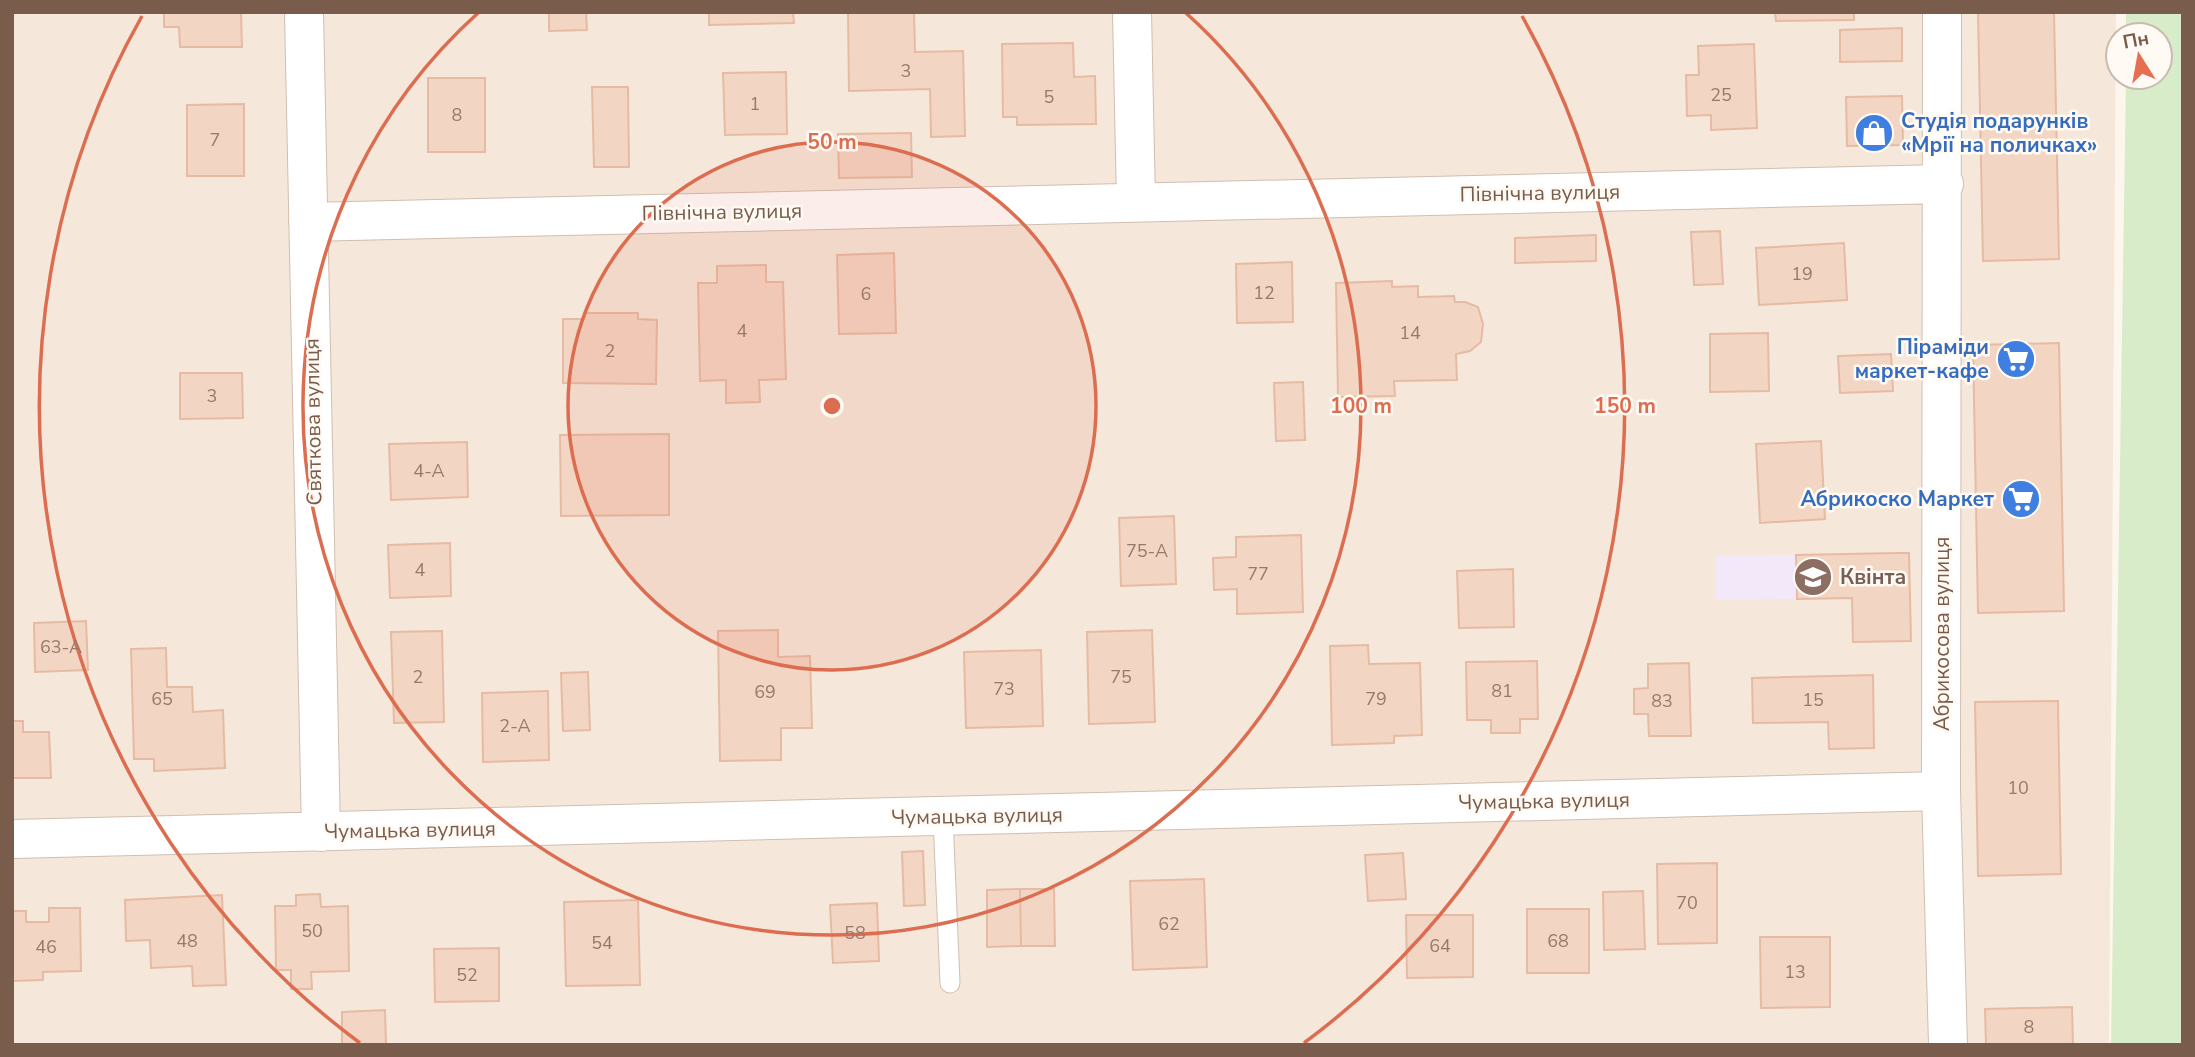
<svg xmlns="http://www.w3.org/2000/svg" width="2195" height="1057" font-family="'Nunito Sans',sans-serif">
  <rect width="100%" height="100%" fill="#fdf6ec"/>
  <path fill="#f5e8da" d="M 12,12 L 2116,12 L 2109,1045 L 12,1045 Z"/>
  <path fill="#f3e8fa" d="M 1909,553 L 1911,641 L 1852,598 L 1716,600 L 1716,556 Z"/>
  <path fill="#d8ecc9" d="M 2126,12 L 2183,12 L 2183,1045 L 2111,1045 L 2126,77 L 2160,77 L 2160,35 L 2126,35 Z"/>
  <path fill="#f3d5c3" stroke="#e6bba3" stroke-width="2" d="M 164,12 L 241,12 L 242,47 L 180,47 L 179,27 L 164,27 Z
    M 549,12 L 586,12 L 587,30 L 549,31 Z
    M 709,12 L 793,12 L 794,23 L 709,25 Z
    M 848,12 L 914,12 L 915,52 L 963,51 L 965,136 L 931,137 L 930,89 L 849,91 Z
    M 1775,12 L 1854,12 L 1854,20 L 1776,21 Z
    M 1978,12 L 2054,12 L 2059,259 L 1983,261 Z
    M 1902,28 L 1902,61 L 1840,62 L 1840,30 Z
    M 1073,43 L 1074,77 L 1095,76 L 1096,124 L 1017,125 L 1017,117 L 1003,117 L 1002,44 Z
    M 1754,44 L 1757,128 L 1711,130 L 1711,115 L 1687,116 L 1686,75 L 1699,75 L 1698,46 Z
    M 786,72 L 787,134 L 725,135 L 723,73 Z
    M 428,78 L 485,78 L 485,152 L 428,152 Z
    M 592,87 L 628,87 L 629,167 L 594,167 Z
    M 1902,96 L 1903,145 L 1847,146 L 1846,97 Z
    M 244,104 L 244,176 L 187,176 L 187,105 Z
    M 911,133 L 912,177 L 839,178 L 838,134 Z
    M 1720,231 L 1723,284 L 1694,285 L 1691,232 Z
    M 1596,235 L 1596,261 L 1515,263 L 1515,238 Z
    M 1844,243 L 1847,300 L 1759,305 L 1756,248 Z
    M 894,253 L 896,333 L 839,334 L 837,255 Z
    M 1292,262 L 1293,322 L 1237,323 L 1236,264 Z
    M 766,265 L 766,282 L 783,282 L 786,379 L 759,380 L 760,402 L 726,403 L 726,380 L 700,381 L 698,283 L 717,283 L 717,266 Z
    M 1392,281 L 1392,287 L 1418,286 L 1418,297 L 1454,296 L 1455,302 L 1465,302 L 1478,307 L 1483,324 L 1481,342 L 1470,351 L 1456,354 L 1457,380 L 1394,381 L 1395,396 L 1338,397 L 1336,283 Z
    M 584,313 L 638,313 L 638,319 L 657,320 L 656,384 L 563,383 L 563,319 L 584,319 Z
    M 1768,333 L 1769,391 L 1710,392 L 1710,334 Z
    M 2059,343 L 2064,611 L 1978,613 L 1973,345 Z
    M 1891,354 L 1893,391 L 1840,393 L 1838,356 Z
    M 180,373 L 242,373 L 243,418 L 180,419 Z
    M 1303,382 L 1305,440 L 1276,441 L 1274,383 Z
    M 669,434 L 669,515 L 561,516 L 560,435 Z
    M 1821,441 L 1825,519 L 1760,523 L 1756,444 Z
    M 467,442 L 468,497 L 391,500 L 389,444 Z
    M 1174,516 L 1176,584 L 1121,586 L 1119,518 Z
    M 1301,535 L 1303,612 L 1237,614 L 1237,589 L 1214,590 L 1213,558 L 1236,557 L 1236,537 Z
    M 450,543 L 451,596 L 390,598 L 388,545 Z
    M 1896,553 L 1909,553 L 1911,641 L 1853,642 L 1852,598 L 1797,599 L 1796,555 Z
    M 1513,569 L 1514,627 L 1459,628 L 1457,571 Z
    M 86,621 L 88,670 L 35,672 L 34,623 Z
    M 778,630 L 778,657 L 810,656 L 812,728 L 781,728 L 781,760 L 720,761 L 718,631 Z
    M 1152,630 L 1155,722 L 1089,724 L 1087,632 Z
    M 442,631 L 444,722 L 394,723 L 391,632 Z
    M 1368,645 L 1369,664 L 1420,663 L 1422,735 L 1394,736 L 1394,743 L 1332,745 L 1330,646 Z
    M 166,648 L 167,687 L 192,687 L 193,712 L 223,710 L 225,768 L 154,771 L 154,759 L 134,759 L 131,649 Z
    M 1041,650 L 1043,726 L 966,728 L 964,652 Z
    M 1537,661 L 1538,719 L 1520,719 L 1520,733 L 1491,733 L 1491,720 L 1467,720 L 1466,662 Z
    M 1689,663 L 1691,736 L 1649,736 L 1648,714 L 1634,714 L 1634,689 L 1648,688 L 1648,664 Z
    M 588,672 L 590,730 L 563,731 L 561,673 Z
    M 1873,675 L 1874,748 L 1829,749 L 1828,722 L 1753,723 L 1752,678 Z
    M 548,691 L 549,760 L 483,762 L 482,693 Z
    M 2058,701 L 2061,874 L 1978,876 L 1975,702 Z
    M 12,721 L 23,721 L 23,732 L 49,732 L 51,778 L 12,778 Z
    M 923,851 L 925,905 L 904,906 L 902,852 Z
    M 1403,853 L 1406,899 L 1368,901 L 1365,855 Z
    M 1717,863 L 1717,943 L 1658,944 L 1657,864 Z
    M 1204,879 L 1207,967 L 1133,970 L 1130,881 Z
    M 1020,889 L 1054,889 L 1055,946 L 1021,946 Z
    M 1020,889 L 1021,946 L 987,947 L 987,890 Z
    M 1643,891 L 1645,949 L 1604,950 L 1603,892 Z
    M 320,894 L 321,907 L 348,906 L 349,971 L 311,972 L 312,989 L 291,989 L 291,970 L 276,970 L 275,906 L 296,906 L 296,895 Z
    M 222,895 L 226,985 L 193,986 L 192,966 L 151,968 L 150,940 L 126,941 L 125,900 Z
    M 638,900 L 640,985 L 566,986 L 564,902 Z
    M 877,903 L 879,961 L 833,963 L 830,905 Z
    M 49,908 L 80,908 L 81,971 L 43,972 L 43,980 L 12,981 L 12,911 L 26,911 L 26,922 L 49,922 Z
    M 1527,909 L 1589,909 L 1589,973 L 1527,973 Z
    M 1406,915 L 1473,915 L 1473,977 L 1407,978 Z
    M 1760,937 L 1830,937 L 1830,1007 L 1761,1008 Z
    M 499,948 L 499,1001 L 435,1002 L 434,949 Z
    M 2072,1007 L 2073,1045 L 1986,1045 L 1985,1009 Z
    M 385,1010 L 386,1045 L 342,1045 L 342,1012 Z"/>
  <g fill="none" stroke-linecap="round" stroke-linejoin="round">
    <g stroke="#d1beb0" stroke-width="21">
      <path id="service" d="M 943,817 L 950,983"/>
    </g>
    <g stroke="#d1beb0" stroke-width="40">
      <path id="minor" d="M 304,12 L 321,832
        M 1132,12 L 1136,202
        M 1942,12 L 1941,791 L 1948,1045
        M 308,222 L 1944,184
        M 12,839 L 1941,791"/>
    </g>
    <use href="#service" stroke="#fff" stroke-width="19"/>
    <use href="#minor" stroke="#fff" stroke-width="38"/>
  </g>
  <circle cx="832" cy="406" r="264" fill="#dc6d51" fill-opacity=".12"/>
  <g fill="none" stroke="#dc6d51" stroke-width="3.5">
    <circle cx="832" cy="406" r="264"/>
    <path d="M1186 13A529 529 0 1 1 478 13"/>
    <path d="M360 1043A793 793 0 0 1 142 16M1522 16A793 793 0 0 1 1304 1043"/>
  </g>
  <defs>
    <g id="shop-disc" transform="scale(2.0125)"><circle r="9.5" fill="#3f7fe0" stroke="#fffaf3"/><path d="M-5-2.5h2.3a2.7 3.5 0 0 1 5.4 0H5L5.5 6h-11ZM-1.5-2.5h3a1.5 2.3 0 0 0-3 0Z" fill="#fff"/></g>
    <g id="supermarket-disc" transform="scale(2.0125)"><circle r="9.5" fill="#3f7fe0" stroke="#fffaf3"/><path d="M-6-5.5h2.5l.6 2H6L4.5 2H-2.5L-4.4-4H-6ZM-1.5 3.2a1.3 1.3 0 1 0 .1 0ZM3 3.2a1.3 1.3 0 1 0 .1 0Z" fill="#fff"/></g>
    <g id="school-disc" transform="scale(2.0125)"><circle r="9.5" fill="#8d6e63" stroke="#fffaf3"/><path d="M0-5L7-2L0 1L-7-2ZM-4 1L0 2.5L4 1V4Q0 6-4 4Z" fill="#fff"/></g>
  </defs>
  <g fill-rule="evenodd">
    <use href="#shop-disc" x="1874" y="133"/>
    <use href="#supermarket-disc" x="2016" y="359"/>
    <use href="#supermarket-disc" x="2021" y="499"/>
    <use href="#school-disc" x="1813" y="577"/>
  </g>
  <g text-anchor="middle" stroke-width="5" stroke-linejoin="round" paint-order="stroke">
    <g font-size="18" fill="#987a6a">
      <text x="906" y="77">3</text>
      <text x="1721" y="101">25</text>
      <text x="1049" y="103">5</text>
      <text x="755" y="110">1</text>
      <text x="457" y="121">8</text>
      <text x="215" y="146">7</text>
      <text x="1802" y="280">19</text>
      <text x="1264" y="299">12</text>
      <text x="866" y="300">6</text>
      <text x="742" y="337">4</text>
      <text x="1410" y="339">14</text>
      <text x="610" y="357">2</text>
      <text x="212" y="402">3</text>
      <text x="429" y="477">4-А</text>
      <text x="1147" y="557">75-А</text>
      <text x="420" y="576">4</text>
      <text x="1258" y="580">77</text>
      <text x="61" y="653">63-А</text>
      <text x="418" y="683">2</text>
      <text x="1121" y="683">75</text>
      <text x="1004" y="695">73</text>
      <text x="1502" y="697">81</text>
      <text x="765" y="698">69</text>
      <text x="162" y="705">65</text>
      <text x="1376" y="705">79</text>
      <text x="1813" y="706">15</text>
      <text x="1662" y="707">83</text>
      <text x="515" y="732">2-А</text>
      <text x="2018" y="794">10</text>
      <text x="1687" y="909">70</text>
      <text x="1169" y="930">62</text>
      <text x="312" y="937">50</text>
      <text x="855" y="939">58</text>
      <text x="187" y="947">48</text>
      <text x="1558" y="947">68</text>
      <text x="602" y="949">54</text>
      <text x="1440" y="952">64</text>
      <text x="46" y="953">46</text>
      <text x="1795" y="978">13</text>
      <text x="467" y="981">52</text>
      <text x="2029" y="1033">8</text>
    </g>
    <g font-size="21" font-weight="bold" fill="#366cbe" stroke="#fffaf3" text-anchor="end">
      <text x="1901" y="128" text-anchor="start">Студія подарунків<tspan x="1901" dy="24">«Мрії на поличках»</tspan></text>
      <text x="1989" y="354">Піраміди<tspan x="1989" dy="24">маркет-кафе</tspan></text>
      <text x="1994" y="506">Абрикоско Маркет</text>
    </g>
    <g font-size="21" fill="#7a5c4d" stroke="#fffaf3">
      <text transform="translate(1540 193) rotate(-1)" y="7">Північна вулиця</text>
      <text transform="translate(722 212) rotate(-1)" y="7">Північна вулиця</text>
      <text transform="translate(313 422) rotate(-91)" y="7">Святкова вулиця</text>
      <text transform="translate(1942 634) rotate(-90)" y="7">Абрикосова вулиця</text>
      <text transform="translate(1544 801) rotate(-1)" y="7">Чумацька вулиця</text>
      <text transform="translate(977 816) rotate(-1)" y="7">Чумацька вулиця</text>
      <text transform="translate(410 830) rotate(-1)" y="7">Чумацька вулиця</text>
    </g>
    <g font-size="21" font-weight="bold" fill="#785e54" stroke="#fffaf3" text-anchor="start">
      <text x="1840" y="584">Квінта</text>
    </g>
  </g>
  <circle cx="832" cy="406" r="10" fill="#dc6d51" stroke="#fffaf3" stroke-width="3.5"/>
  <g font-size="21" text-anchor="middle" font-weight="bold" fill="#dc6d51" stroke="#fffaf3" stroke-width="5" stroke-linejoin="round" paint-order="stroke">
    <text x="832" y="149">50 m</text>
    <text x="1361" y="413">100 m</text>
    <text x="1625" y="413">150 m</text>
  </g>
  <rect width="2195" height="1057" fill="none" stroke="#7a5c4d" stroke-width="28"/>
  <g transform="translate(2139 56) rotate(349)"><circle r="33" fill="#fffaf3" stroke="#cabbb1" stroke-width="2"/>
  <path d="M0-5L12 26L0 18L-12 26Z" fill="#e76f51"/>
  <text y="-10" font-size="19" font-weight="bold" text-anchor="middle" fill="#7a5c4d">Пн</text>
  </g>
</svg>
